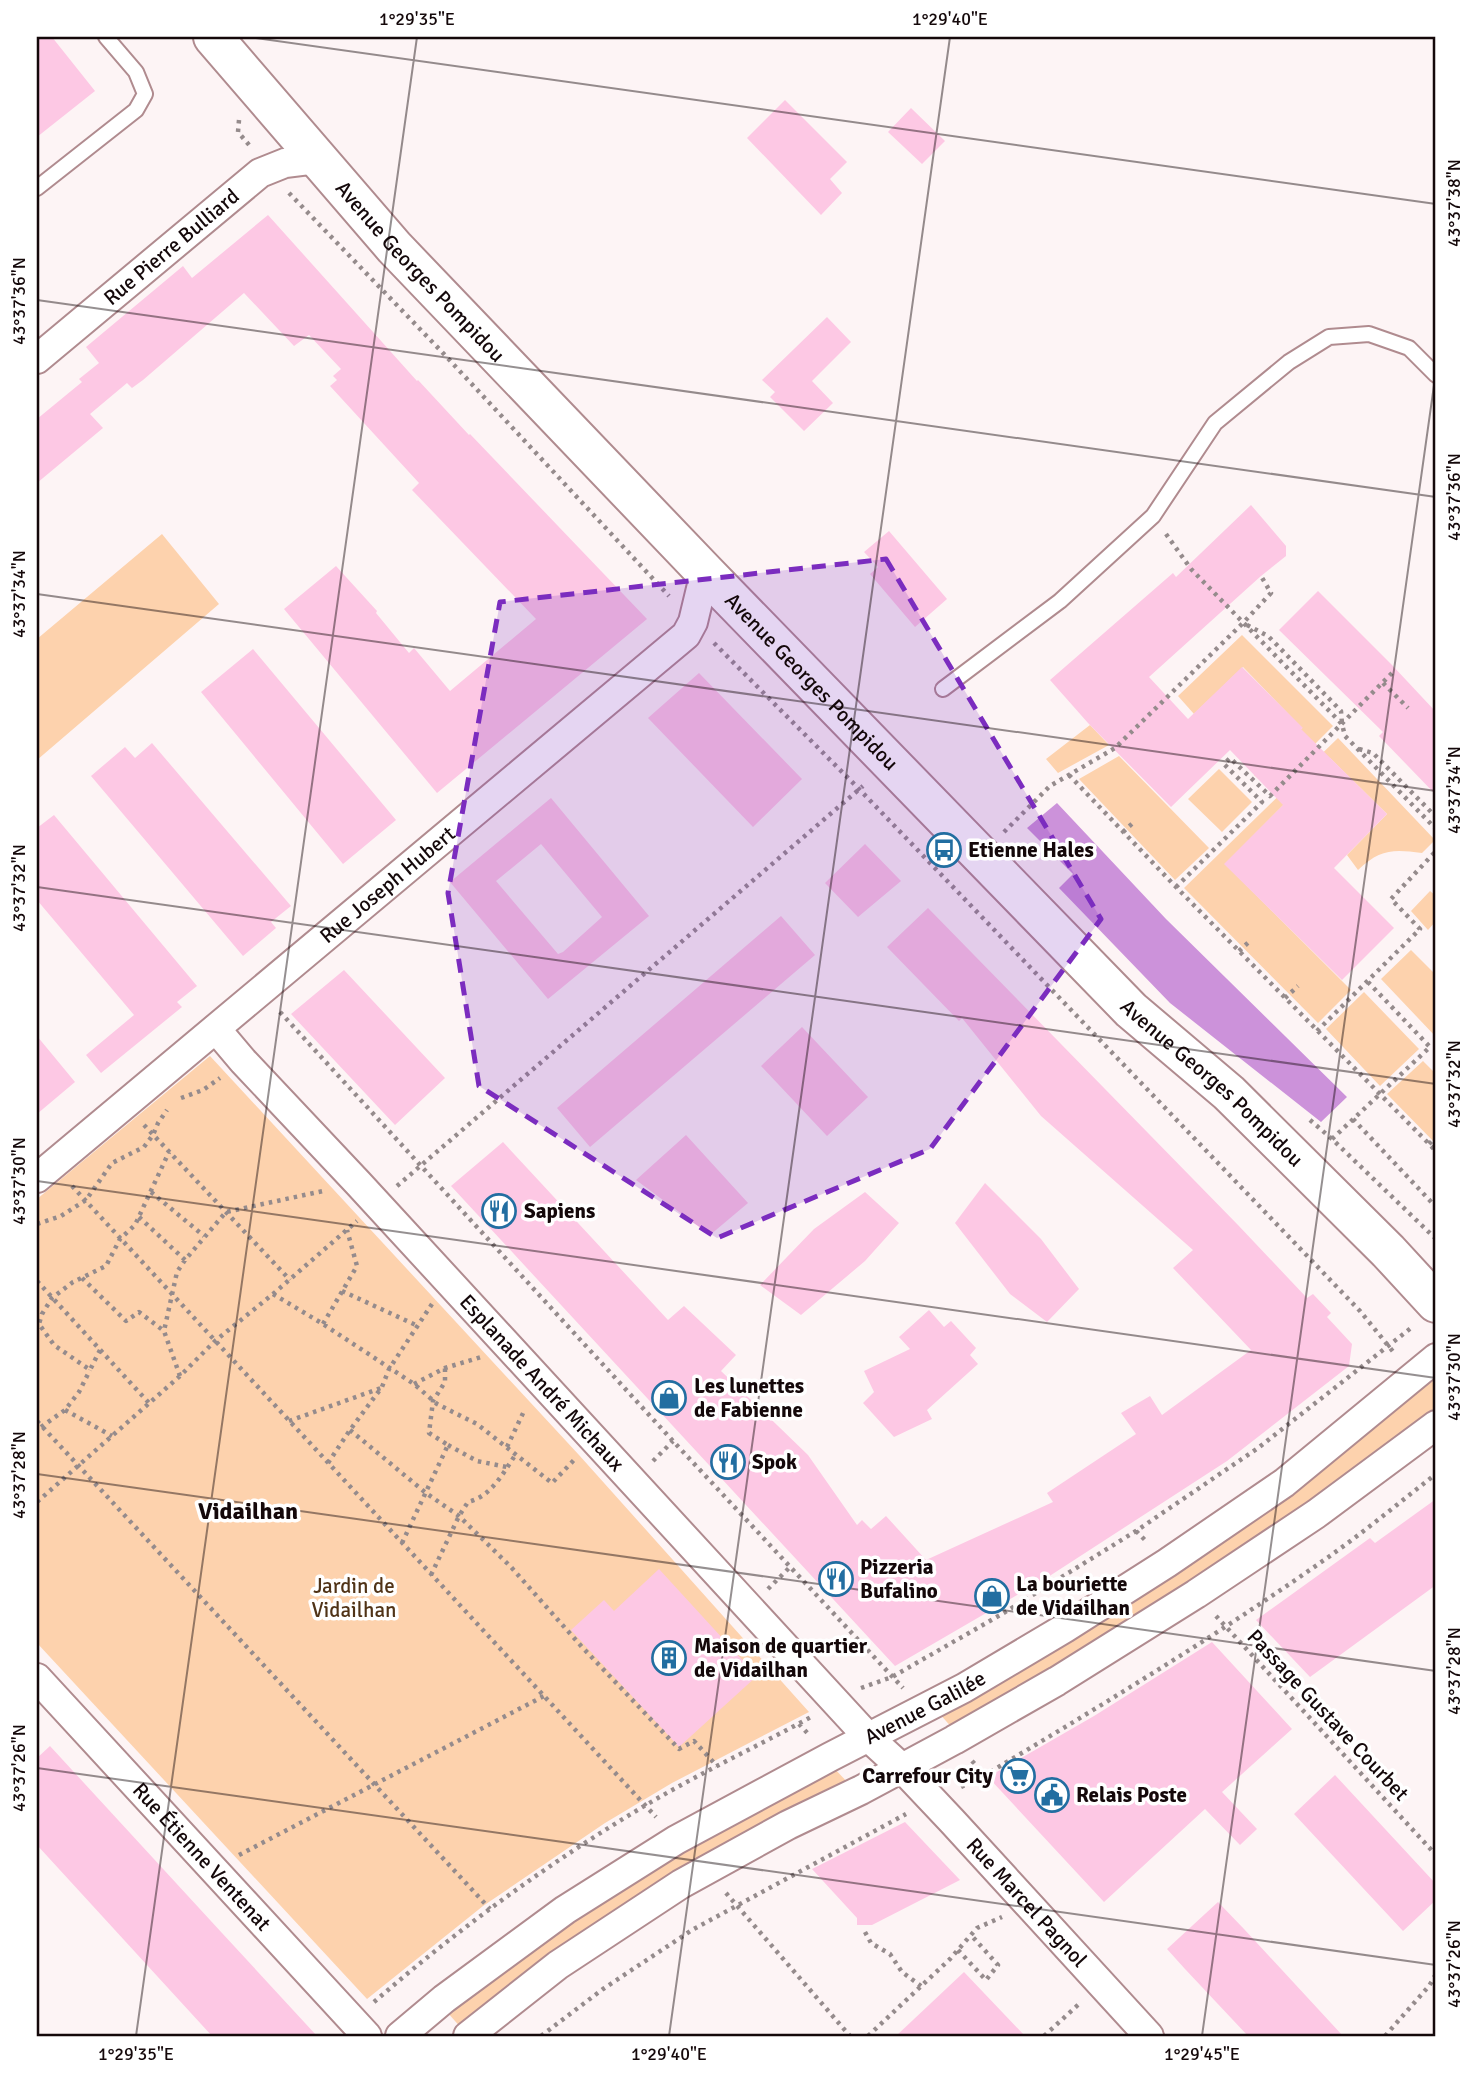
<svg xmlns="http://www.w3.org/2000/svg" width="1473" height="2073" font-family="Signika,sans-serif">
  <rect width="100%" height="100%" fill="#fdf4f5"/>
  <path fill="#fdd2ad" d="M 162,534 L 219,604 L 37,760 L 37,639 Z
    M 1242,635 L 1333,726 L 1270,789 L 1254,775 L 1302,728 L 1243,667 L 1194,714 L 1178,696 Z
    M 1090,725 L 1109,745 L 1058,773 L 1046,759 Z
    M 1338,738 L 1435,840 L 1422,853 C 1393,849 1380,849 1358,870 L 1347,855 L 1387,814 L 1330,758 L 1225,864 L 1351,990 L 1318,1023 L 1184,888 Z
    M 1119,756 L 1209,848 L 1175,880 L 1079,779 Z
    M 1219,769 L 1252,802 L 1222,832 L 1188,799 Z
    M 1430,891 L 1436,896 L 1436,921 L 1428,930 L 1411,911 Z
    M 1411,950 L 1436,975 L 1436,1037 L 1381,979 Z
    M 1364,992 L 1419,1049 L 1380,1086 L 1326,1029 Z
    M 210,1056 L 579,1455 L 809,1712 L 672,1783 L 605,1823 L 483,1906 L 367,1999 L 37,1643 L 37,1199 Z
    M 1423,1061 L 1436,1074 L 1436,1144 L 1387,1094 Z
    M 1436,1378 L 1436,1407 L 1368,1461 L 1264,1537 L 954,1730 L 938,1712 L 1297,1485 Z
    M 833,1767 L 850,1785 L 463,2030 L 447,2012 L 605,1895 Z"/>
  <path fill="#cc92da" d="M 1057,803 L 1166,919 L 1347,1097 L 1321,1122 L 1170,1003 L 1059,888 L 1073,874 L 1027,828 Z"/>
  <path fill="#fdc8e4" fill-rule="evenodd" d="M 37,37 L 52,37 L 95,91 L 37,137 Z
    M 785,100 L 847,162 L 830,179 L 842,193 L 821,215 L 747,138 Z
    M 911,108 L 945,141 L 922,164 L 888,132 Z
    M 268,215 L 417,381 L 418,380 L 469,435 L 470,434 L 647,619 L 437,793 L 284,609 L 336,566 L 377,611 L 376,613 L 409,653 L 414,648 L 450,691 L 536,619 L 412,490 L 419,483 L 330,386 L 337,380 L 333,376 L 341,369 L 309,335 L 294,346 L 244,293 L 143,380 L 132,388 L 127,383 L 90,414 L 103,428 L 37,483 L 37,419 L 82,382 L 79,379 L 99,363 L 86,347 L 183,266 L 192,278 Z
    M 827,317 L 851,342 L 812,381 L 833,403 L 804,431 L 770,397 L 775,392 L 762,380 Z
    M 1251,505 L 1286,546 L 1286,556 L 1261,576 L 1149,677 L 1188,719 L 1242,667 L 1303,728 L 1301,729 L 1387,814 L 1334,868 L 1394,928 L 1342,980 L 1224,864 L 1283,805 L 1230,750 L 1171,807 L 1088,723 L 1050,680 L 1173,573 L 1176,577 Z
    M 889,531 L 947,599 L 915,627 L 870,574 L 878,567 L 864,552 Z
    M 1318,591 L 1392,665 L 1436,712 L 1436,795 L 1379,736 L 1383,732 L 1279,630 Z
    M 253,649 L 396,820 L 343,864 L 201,692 Z
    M 699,673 L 802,779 L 753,827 L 648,718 Z
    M 152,743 L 291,906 L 271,922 L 276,928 L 243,956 L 91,776 L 125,747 L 135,758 Z
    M 551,798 L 649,916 L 548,999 L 450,882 ZM 541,844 L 602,917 L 563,952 L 558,954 L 496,881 Z
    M 54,815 L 197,986 L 177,1002 L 182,1007 L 101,1073 L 86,1055 L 134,1015 L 37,900 L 37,828 Z
    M 865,844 L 901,881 L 858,917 L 825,883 Z
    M 928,908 L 1238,1225 L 1307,1298 L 1313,1294 L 1331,1313 L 1327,1317 L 1352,1344 L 1349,1366 L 1227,1461 L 1048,1577 L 895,1666 L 451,1186 L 503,1142 L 668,1320 L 684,1306 L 736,1355 L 721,1371 L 808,1455 L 857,1525 L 862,1520 L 871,1529 L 886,1516 L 926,1560 L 1053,1502 L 1047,1493 L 1136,1434 L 1121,1413 L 1150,1396 L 1162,1415 L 1251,1350 L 1173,1268 L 1193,1250 L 1041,1116 L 962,1018 L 959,1021 L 887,947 Z
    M 781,916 L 815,955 L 590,1147 L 557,1108 Z
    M 344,970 L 445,1078 L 395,1125 L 291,1014 Z
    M 802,1027 L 868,1097 L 827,1136 L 761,1066 Z
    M 37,1036 L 75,1082 L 37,1114 Z
    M 686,1135 L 748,1203 L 710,1235 L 636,1180 Z
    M 985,1183 L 1041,1239 L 1079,1289 L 1047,1322 L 1010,1294 L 955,1223 Z
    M 865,1192 L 899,1223 L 865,1261 L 801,1315 L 760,1285 L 814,1229 Z
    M 929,1310 L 944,1327 L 951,1321 L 976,1348 L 970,1355 L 978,1364 L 927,1410 L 932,1419 L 894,1437 L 863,1403 L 874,1392 L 864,1371 L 910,1349 L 899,1337 Z
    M 1436,1499 L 1436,1585 L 1310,1677 L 1256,1620 L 1370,1538 L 1375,1543 Z
    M 659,1569 L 757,1676 L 679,1747 L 571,1630 L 604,1600 L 614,1611 Z
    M 1212,1642 L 1292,1729 L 1222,1792 L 1257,1829 L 1240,1845 L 1205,1809 L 1104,1902 L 988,1777 L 1094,1716 Z
    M 50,1746 L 222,1933 L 317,2036 L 212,2036 L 37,1845 L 37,1758 Z
    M 1335,1775 L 1436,1884 L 1436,1900 L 1403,1931 L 1294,1814 Z
    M 905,1822 L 960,1880 L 872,1925 L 857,1925 L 857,1918 L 812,1869 Z
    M 1218,1902 L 1244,1929 L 1343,2036 L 1248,2036 L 1185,1969 L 1167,1949 Z
    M 964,1972 L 1025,2036 L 896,2036 Z"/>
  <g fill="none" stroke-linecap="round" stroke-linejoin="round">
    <g stroke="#b08b8f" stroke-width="18">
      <path id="service" d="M 37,188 L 136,110 L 145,94 L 136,72 L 106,37
        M 943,689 L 1060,601 L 1153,516 L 1215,423 L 1289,362 L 1329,337 L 1369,334 L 1409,348 L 1436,375"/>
    </g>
    <g stroke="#b08b8f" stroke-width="32">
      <g id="minor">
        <path id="s1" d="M 37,359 L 260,173 L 285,163 L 317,159"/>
        <path id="s2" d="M 216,1029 L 243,1061 L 358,1183 L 868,1737 L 902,1768 L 952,1821 L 1149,2036"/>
        <path id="s3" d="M 37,1178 L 686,635 L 693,622 L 705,572"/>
        <path id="s4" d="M 37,1678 L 367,2036"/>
        <path id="s5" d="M 400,2036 L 444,1999 L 565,1910 L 676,1840 L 830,1757 L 964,1688 L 1065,1628 L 1167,1563 L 1284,1483 L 1436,1358"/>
        <path d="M 468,2036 L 558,1965 L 681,1884 L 788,1825 L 861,1790 L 954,1740 L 1057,1681 L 1196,1594 L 1316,1514 L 1436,1425"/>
      </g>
    </g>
    <g stroke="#b08b8f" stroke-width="42">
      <g id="secondary">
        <path id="s6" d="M 213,37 L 394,247 L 705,572 L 1131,1010 L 1229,1093 L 1388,1251 L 1436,1303"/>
      </g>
    </g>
    <path stroke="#958b8c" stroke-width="4.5" stroke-dasharray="3.5 5" stroke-linecap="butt" d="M 239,120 L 238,132 L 250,146
      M 289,193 L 442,352 L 669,596
      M 1166,534 L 1191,569 L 1342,724 L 1345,736 L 1436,829
      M 1247,625 L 1268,636 L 1276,644 L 1341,711 L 1342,724
      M 714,643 L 860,790 L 1360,1311 L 1395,1354
      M 1383,683 L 1408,708
      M 1359,749 L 1373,753 L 1436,817
      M 1069,775 L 1176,887 L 1436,1151
      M 1004,832 L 1050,786 L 1115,748 L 1243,623 L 1271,593 L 1261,576
      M 1123,832 L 1135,821
      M 1176,887 L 1262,802 L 1224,764 L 1230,758 L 1270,796 L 1394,671
      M 1239,951 L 1251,940
      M 1285,998 L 1298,986
      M 280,1012 L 673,1441 L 903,1688
      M 1317,1031 L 1420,929 L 1391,899 L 1436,851
      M 181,1098 L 203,1090 L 220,1078
      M 1353,1119 L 1436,1207
      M 1310,1120 L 1332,1139 L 1436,1239
      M 144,1125 L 290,1280
      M 1332,1139 L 1430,1047 L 1368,982
      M 1429,1144 L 1436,1137
      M 72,1186 L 656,1817
      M 397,1186 L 863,786
      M 151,1192 L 204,1236
      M 139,1217 L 185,1260
      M 37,1224 L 61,1216 L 86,1200 L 112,1163 L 144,1147 L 153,1135 L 158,1123 L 167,1110
      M 82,1278 L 126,1321 L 139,1312 L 164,1331
      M 37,1281 L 149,1403
      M 342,1291 L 418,1326
      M 273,1294 L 323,1324 L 414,1384 L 437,1404 L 477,1424 L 552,1483 L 574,1460
      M 323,1324 L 357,1266 L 347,1230
      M 100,1350 L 90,1370 L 54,1345 L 39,1324 L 42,1314 L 52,1298 L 73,1282 L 106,1266 L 120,1239 L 135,1225 L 169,1152
      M 180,1376 L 164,1331 L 177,1272 L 185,1260 L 226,1212 L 323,1191
      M 414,1384 L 445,1368 L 481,1357
      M 65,1410 L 112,1436
      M 37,1421 L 490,1909
      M 289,1421 L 381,1388
      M 41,1427 L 65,1410 L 79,1392 L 90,1370
      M 350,1430 L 426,1493 L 459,1516 L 511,1567 L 582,1647 L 679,1749 L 694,1741 L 717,1766
      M 448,1445 L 477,1461 L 507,1467
      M 507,1447 L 525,1409
      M 653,1461 L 673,1441
      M 328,1463 L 350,1430 L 382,1387 L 389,1369 L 432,1304
      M 37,1502 L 180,1376 L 215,1341 L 273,1294 L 357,1221
      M 1136,1531 L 1148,1543
      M 402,1543 L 448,1445 L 429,1433 L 433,1401 L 445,1382 L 445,1368
      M 431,1575 L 459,1516 L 468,1502 C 492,1496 503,1473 516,1454
      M 768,1589 L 790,1567
      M 1216,1616 L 1436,1855
      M 861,1688 L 892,1677 L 1002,1614 L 1136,1531 L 1258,1448 L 1411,1328
      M 799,1724 L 810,1736
      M 972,1761 L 985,1775 C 1101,1706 1216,1636 1327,1558 C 1364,1532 1400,1502 1436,1474
      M 961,1787 L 985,1775
      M 239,1855 L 544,1696
      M 726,1893 L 850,2036
      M 865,1932 L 871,1943 L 890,1954 L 902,1972 L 921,1986
      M 958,1950 L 986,1980 L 998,1965 L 971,1935
      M 374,2002 C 458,1929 550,1862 646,1805 C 700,1773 756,1747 811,1717
      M 541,2036 L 603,1989 L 692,1930 L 906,1814
      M 868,2036 L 950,1959 L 977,1928 L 1002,1917
      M 1044,2036 L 1079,2004
      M 1385,2036 L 1429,1986 L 1436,1974"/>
    <use href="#service" stroke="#fff" stroke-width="14"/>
    <use href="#minor" stroke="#fff" stroke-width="28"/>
    <use href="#secondary" stroke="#fff" stroke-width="38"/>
  </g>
  <path fill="#7b2cbf" fill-opacity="0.2" stroke="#7b2cbf" stroke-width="5" stroke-dasharray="14 9" stroke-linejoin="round" d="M 886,559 L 1101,919 L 930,1149 L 717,1238 L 479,1086 L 448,893 L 500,602 Z"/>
  <path fill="none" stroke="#14080a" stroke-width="2" stroke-opacity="0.45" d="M 248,37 L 1436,204M 37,300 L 1436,497M 37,594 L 1436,791M 37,887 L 1436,1084M 37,1181 L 1436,1378M 37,1474 L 1436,1671M 37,1768 L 1436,1965M 136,2036 L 417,37M 669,2036 L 950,37M 1202,2036 L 1436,371"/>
  <defs>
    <g id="bus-ring" transform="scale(1.75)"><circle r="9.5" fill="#fff" stroke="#226ea1" stroke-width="1.5"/><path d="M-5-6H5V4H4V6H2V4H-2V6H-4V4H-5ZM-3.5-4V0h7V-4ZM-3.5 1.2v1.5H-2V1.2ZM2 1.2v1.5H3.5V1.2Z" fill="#226ea1"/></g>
    <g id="restaurant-ring" transform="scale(1.75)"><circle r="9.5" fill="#fff" stroke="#226ea1" stroke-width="1.5"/><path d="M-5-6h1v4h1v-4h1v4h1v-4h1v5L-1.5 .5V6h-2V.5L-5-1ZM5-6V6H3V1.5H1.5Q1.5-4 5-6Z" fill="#226ea1"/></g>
    <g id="shop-ring" transform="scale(1.75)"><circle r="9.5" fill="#fff" stroke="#226ea1" stroke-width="1.5"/><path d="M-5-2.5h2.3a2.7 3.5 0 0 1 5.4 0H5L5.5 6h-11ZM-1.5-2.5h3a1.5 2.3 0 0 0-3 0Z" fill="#226ea1"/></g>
    <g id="building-ring" transform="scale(1.75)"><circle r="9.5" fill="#fff" stroke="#226ea1" stroke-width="1.5"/><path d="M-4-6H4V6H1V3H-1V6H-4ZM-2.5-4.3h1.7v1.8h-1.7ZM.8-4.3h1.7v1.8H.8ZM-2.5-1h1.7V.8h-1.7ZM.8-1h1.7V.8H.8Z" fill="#226ea1"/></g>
    <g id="supermarket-ring" transform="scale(1.75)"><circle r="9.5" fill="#fff" stroke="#226ea1" stroke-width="1.5"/><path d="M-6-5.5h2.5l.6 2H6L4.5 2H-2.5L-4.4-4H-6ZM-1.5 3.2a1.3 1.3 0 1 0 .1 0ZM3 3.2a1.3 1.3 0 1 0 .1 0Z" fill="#226ea1"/></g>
    <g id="civic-ring" transform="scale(1.75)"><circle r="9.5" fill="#fff" stroke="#226ea1" stroke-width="1.5"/><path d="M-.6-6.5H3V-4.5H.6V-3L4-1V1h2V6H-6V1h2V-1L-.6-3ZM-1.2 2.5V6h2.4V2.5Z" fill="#226ea1"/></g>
  </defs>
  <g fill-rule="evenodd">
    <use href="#bus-ring" x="944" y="850"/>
    <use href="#restaurant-ring" x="499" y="1211"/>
    <use href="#shop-ring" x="669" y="1398"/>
    <use href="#restaurant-ring" x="728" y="1462"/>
    <use href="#restaurant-ring" x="836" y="1579"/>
    <use href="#shop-ring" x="992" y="1596"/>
    <use href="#building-ring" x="669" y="1658"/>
    <use href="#supermarket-ring" x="1018" y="1776"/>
    <use href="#civic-ring" x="1052" y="1795"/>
  </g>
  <g text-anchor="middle" stroke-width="7" stroke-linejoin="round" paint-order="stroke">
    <g font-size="21" fill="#14080a" stroke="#fff">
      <text dy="7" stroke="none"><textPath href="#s1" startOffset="175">Rue Pierre Bulliard</textPath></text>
      <text dy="7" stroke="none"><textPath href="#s6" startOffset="313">Avenue Georges Pompidou</textPath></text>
      <text dy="7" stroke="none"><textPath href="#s6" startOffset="880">Avenue Georges Pompidou</textPath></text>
      <text dy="7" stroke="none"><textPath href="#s3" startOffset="457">Rue Joseph Hubert</textPath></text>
      <text dy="7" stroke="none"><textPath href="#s6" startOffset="1447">Avenue Georges Pompidou</textPath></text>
      <text dy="7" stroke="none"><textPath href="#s2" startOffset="481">Esplanade André Michaux</textPath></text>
      <text dy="7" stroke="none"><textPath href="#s5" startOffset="621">Avenue Galilée</textPath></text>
      <text transform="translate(1328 1715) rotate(47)" y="7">Passage Gustave Courbet</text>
      <text dy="7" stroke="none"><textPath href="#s4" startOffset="243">Rue Étienne Ventenat</textPath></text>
      <text dy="7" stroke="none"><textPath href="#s2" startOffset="1192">Rue Marcel Pagnol</textPath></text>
    </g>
    <g font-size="21" font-weight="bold" fill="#14080a" stroke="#fff" text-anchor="start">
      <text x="968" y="857">Etienne Hales</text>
      <text x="524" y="1218">Sapiens</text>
      <text x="694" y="1393">Les lunettes<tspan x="694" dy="24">de Fabienne</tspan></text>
      <text x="752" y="1469">Spok</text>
      <text x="860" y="1574">Pizzeria<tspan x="860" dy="24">Bufalino</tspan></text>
      <text x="1016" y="1591">La bouriette<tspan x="1016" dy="24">de Vidailhan</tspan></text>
      <text x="694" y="1653">Maison de quartier<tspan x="694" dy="24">de Vidailhan</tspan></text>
      <text x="993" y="1783" text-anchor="end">Carrefour City</text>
      <text x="1076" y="1802">Relais Poste</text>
    </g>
    <g font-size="21" fill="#503317" stroke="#fff">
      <text x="354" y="1593">Jardin de<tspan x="354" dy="24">Vidailhan</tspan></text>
    </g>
    <g font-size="24" font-weight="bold" fill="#14080a" stroke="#fff">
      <text x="248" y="1519">Vidailhan</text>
    </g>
  </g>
  <rect width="1473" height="2073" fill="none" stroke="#ffffff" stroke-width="77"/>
  <rect x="38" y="38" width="1396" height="1997" fill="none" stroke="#14080a" stroke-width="2.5"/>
  <g font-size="18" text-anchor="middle" fill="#14080a">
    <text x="417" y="25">1°29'35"E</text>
    <text x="950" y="25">1°29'40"E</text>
    <text transform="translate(1454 203) rotate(-90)" y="6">43°37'38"N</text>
    <text transform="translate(19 301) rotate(-90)" y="6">43°37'36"N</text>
    <text transform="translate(1454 497) rotate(-90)" y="6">43°37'36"N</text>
    <text transform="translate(19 594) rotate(-90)" y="6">43°37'34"N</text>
    <text transform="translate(1454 790) rotate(-90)" y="6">43°37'34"N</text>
    <text transform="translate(19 888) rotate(-90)" y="6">43°37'32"N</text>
    <text transform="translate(1454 1084) rotate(-90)" y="6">43°37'32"N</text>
    <text transform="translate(19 1181) rotate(-90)" y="6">43°37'30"N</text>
    <text transform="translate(1454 1377) rotate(-90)" y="6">43°37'30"N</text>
    <text transform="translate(19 1475) rotate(-90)" y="6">43°37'28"N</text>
    <text transform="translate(1454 1671) rotate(-90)" y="6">43°37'28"N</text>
    <text transform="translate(19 1768) rotate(-90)" y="6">43°37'26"N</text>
    <text transform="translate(1454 1964) rotate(-90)" y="6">43°37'26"N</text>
    <text x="136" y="2060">1°29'35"E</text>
    <text x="669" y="2060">1°29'40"E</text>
    <text x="1202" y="2060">1°29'45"E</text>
  </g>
</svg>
